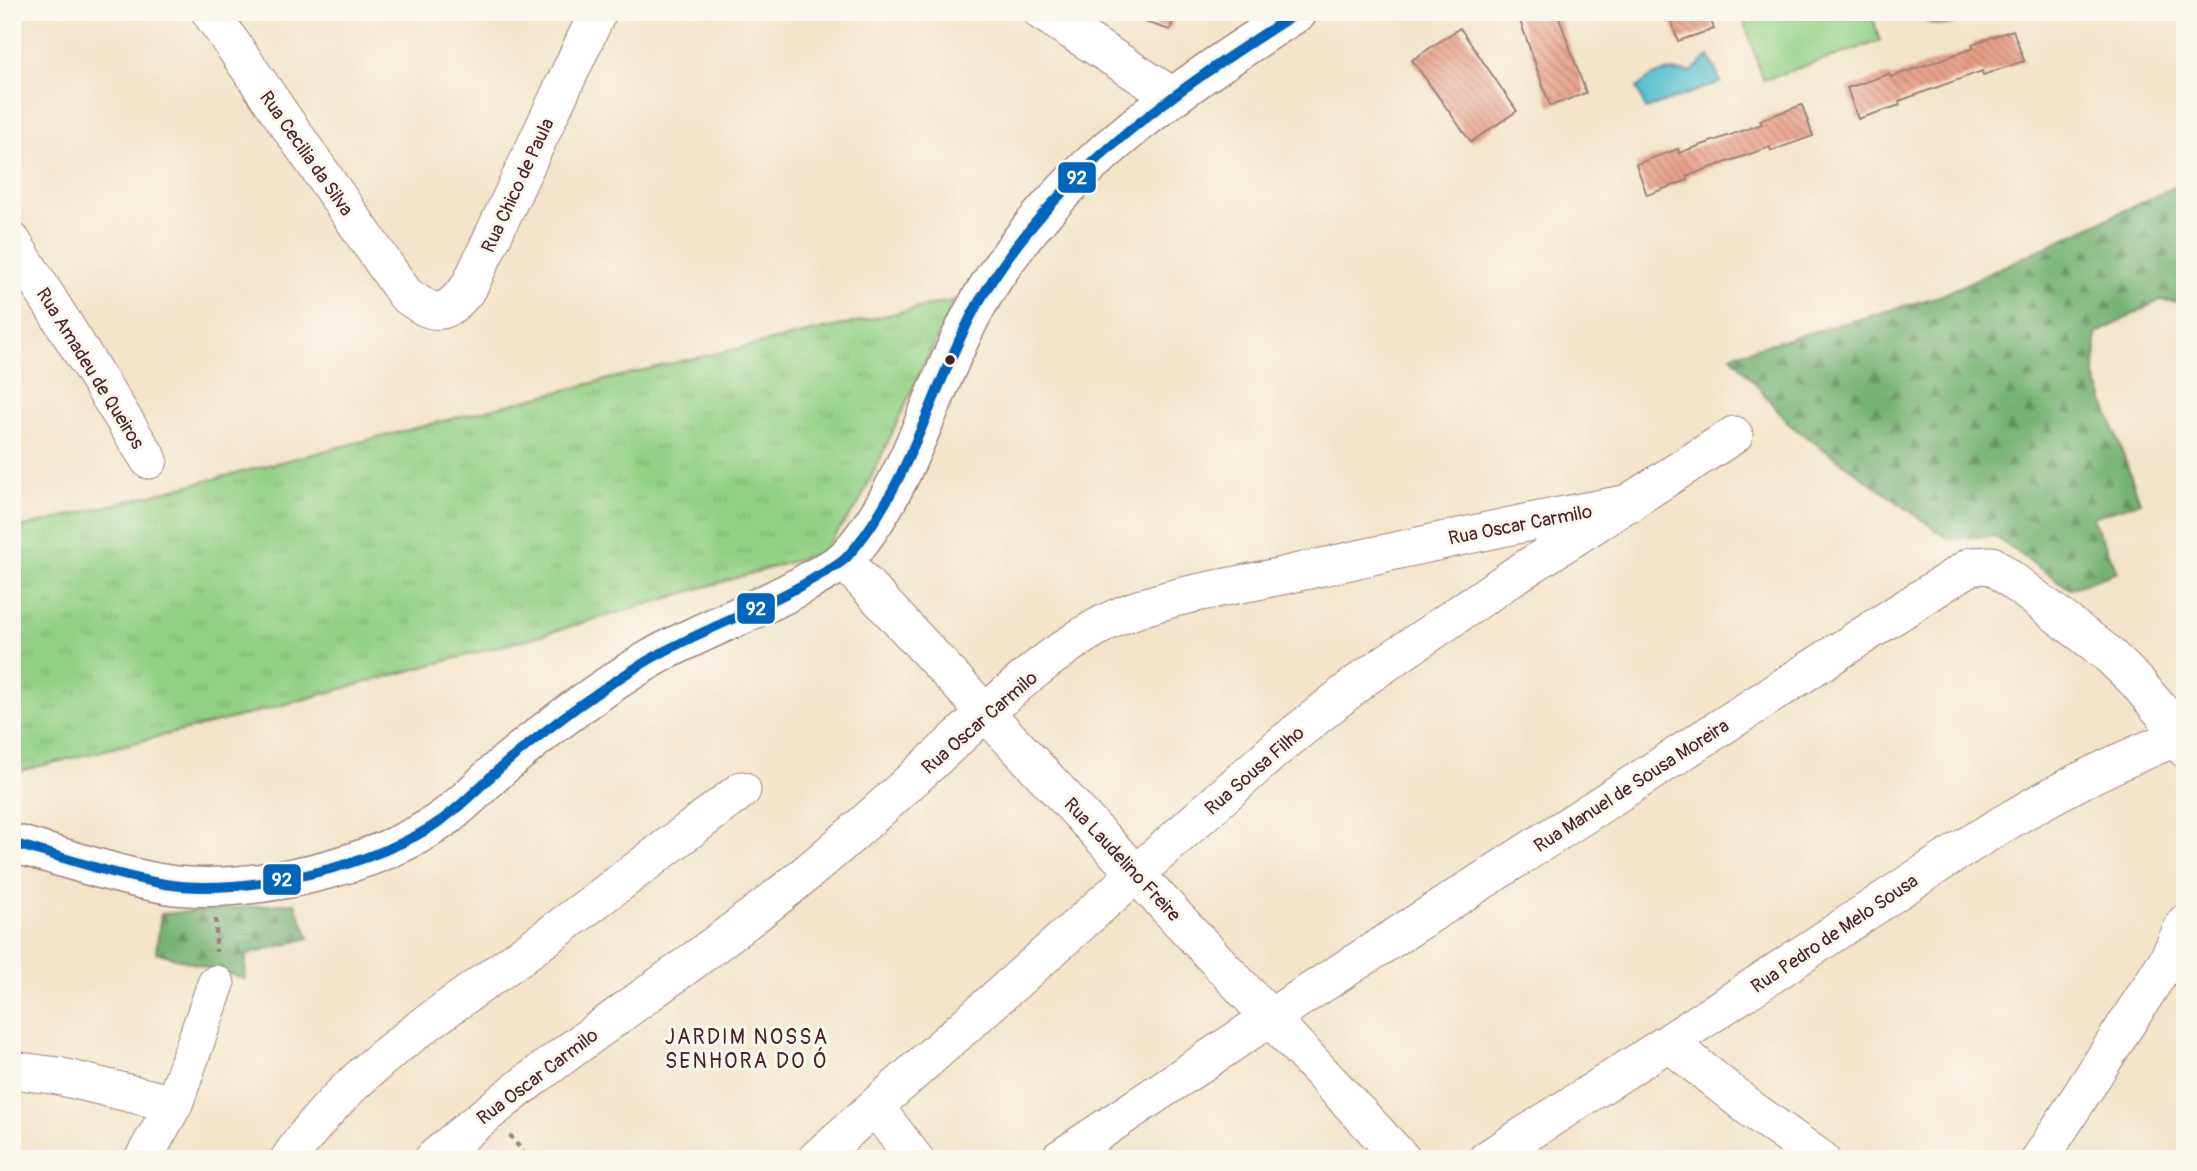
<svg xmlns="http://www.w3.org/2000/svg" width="2197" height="1171" font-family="Pangolin,sans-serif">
  <defs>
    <pattern id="grass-tufts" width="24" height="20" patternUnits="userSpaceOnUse" patternTransform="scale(1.75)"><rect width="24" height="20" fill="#92d085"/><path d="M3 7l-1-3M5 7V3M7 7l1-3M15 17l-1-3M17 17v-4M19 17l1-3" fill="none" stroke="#7fb273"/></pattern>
    <pattern id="forest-firs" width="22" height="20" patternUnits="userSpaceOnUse" patternTransform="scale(1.75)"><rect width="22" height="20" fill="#75b272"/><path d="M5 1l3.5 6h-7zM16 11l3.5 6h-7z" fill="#62905e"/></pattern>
    <pattern id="building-back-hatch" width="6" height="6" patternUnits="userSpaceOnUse" patternTransform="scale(1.75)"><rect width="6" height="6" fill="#e69e86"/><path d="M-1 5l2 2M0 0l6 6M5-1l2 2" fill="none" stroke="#bc806e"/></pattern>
  </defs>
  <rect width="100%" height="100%" fill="#fbf7ec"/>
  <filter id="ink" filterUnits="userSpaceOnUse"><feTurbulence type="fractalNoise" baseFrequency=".0143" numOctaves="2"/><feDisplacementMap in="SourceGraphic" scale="14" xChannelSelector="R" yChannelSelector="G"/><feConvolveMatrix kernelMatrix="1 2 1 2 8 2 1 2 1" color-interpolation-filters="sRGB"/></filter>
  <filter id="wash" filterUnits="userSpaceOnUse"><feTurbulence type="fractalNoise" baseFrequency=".00686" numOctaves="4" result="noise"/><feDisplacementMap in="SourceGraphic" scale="28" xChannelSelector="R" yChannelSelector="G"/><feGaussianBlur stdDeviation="1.57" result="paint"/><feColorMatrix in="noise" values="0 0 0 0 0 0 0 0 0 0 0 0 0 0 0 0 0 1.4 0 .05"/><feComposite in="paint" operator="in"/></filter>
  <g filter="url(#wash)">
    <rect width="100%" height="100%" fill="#f2e4c8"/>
    <path fill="url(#grass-tufts)" stroke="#6e7858" stroke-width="2" d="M 1918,12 L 1968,12 C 1955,29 1931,31 1918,12 Z
      M 955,300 L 858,505 L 821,553 L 531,638 L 246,715 L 12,773 L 12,530 L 664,365 Z"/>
    <path fill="url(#forest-firs)" stroke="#60684e" stroke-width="2" d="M 2185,182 L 2185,302 L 2160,300 L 2096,334 L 2095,376 L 2140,502 L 2092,517 L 2118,572 L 2070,589 L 1994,536 L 1949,539 L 1790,425 L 1731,355 L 1940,296 Z
      M 295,903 L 309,938 L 246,955 L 245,979 L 156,952 L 161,914 Z"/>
    <path fill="#92d085" stroke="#6e7858" stroke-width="2" d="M 1751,12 L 1871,12 L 1880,41 L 1763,80 L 1742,15 Z"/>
    <path fill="#54bfcf" stroke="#4f6f7d" stroke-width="2" d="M 1709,56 L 1721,82 L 1646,109 L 1637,88 C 1654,71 1667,70 1691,72 Z"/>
    <g id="blocks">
      <path fill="url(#building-back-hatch)" d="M 1148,12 L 1176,12 L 1170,30 L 1145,22 Z
        M 1517,12 L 1557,12 L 1586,93 L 1550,106 Z
        M 1668,12 L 1708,12 L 1714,29 L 1678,41 Z
        M 1460,28 L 1517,111 L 1471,142 L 1412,60 Z
        M 2013,30 L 2024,61 L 1983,75 L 1982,71 L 1899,101 L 1900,105 L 1858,119 L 1847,88 L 1889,74 L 1891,77 L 1974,48 L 1972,44 Z
        M 1802,105 L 1813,136 L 1771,151 L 1770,147 L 1687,176 L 1688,180 L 1647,195 L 1636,164 L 1678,149 L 1679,153 L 1762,124 L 1760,120 Z"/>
    </g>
  </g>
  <g filter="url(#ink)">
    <use href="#blocks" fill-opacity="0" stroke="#9e827a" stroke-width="2"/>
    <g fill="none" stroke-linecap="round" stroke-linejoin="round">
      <g stroke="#9e827a" stroke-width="39">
        <path id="minor" d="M 210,12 L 405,294 C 435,317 445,317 469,287 L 598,12
          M 1042,12 L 1171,95
          M 12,241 L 149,460
          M 844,561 L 1402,1159
          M 1669,1043 L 1751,1109 L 1821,1159
          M 12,1070 L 58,1076 L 174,1104
          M 876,1108 L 915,1159
          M 143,1159 L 174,1104 L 216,984
          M 289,1159 C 348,1070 440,1015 525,953 C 598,900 670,845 742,790
          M 433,1159 C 546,1060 674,981 791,886 C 845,842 897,794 949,746 C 996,703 1046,655 1103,624 C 1155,596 1228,588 1286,575 C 1401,550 1515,523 1630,503
          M 816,1159 L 1276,749 L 1363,679 L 1511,578 L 1734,435
          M 1059,1159 L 1271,1017 L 1971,566 L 1992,565 L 2107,653 L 2136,681 L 2182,736 L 2185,735
          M 1487,1159 C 1597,1089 1707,1018 1815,946 C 1932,868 2049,785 2182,736 L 2185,749
          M 2040,1159 L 2168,959 L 2185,923"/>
      </g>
      <g stroke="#9e827a" stroke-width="41">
        <path id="major" d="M 12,843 C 63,857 113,875 165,884 C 244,897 379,866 443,819 C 468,801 488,777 512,758 C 554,723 600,689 647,661 C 699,630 759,611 811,580 C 822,573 837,567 846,558 C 908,491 932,386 976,307 C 1050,176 1174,91 1298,12"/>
      </g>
      <path stroke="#9e827a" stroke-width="4.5" stroke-dasharray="5 5" stroke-linecap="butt" d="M 216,919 L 216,952
        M 510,1135 L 528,1159"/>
      <use href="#minor" stroke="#fff" stroke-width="37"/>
      <use href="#major" stroke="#fff" stroke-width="38"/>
      <g stroke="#fbf7ec" stroke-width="16">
        <path id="bus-1" d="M 12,843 C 63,857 113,875 165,884 C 244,897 379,866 443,819 C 468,801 488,777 512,758 C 554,723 600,689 647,661 C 699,630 759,611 811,580 C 822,573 837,567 846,558 C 908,491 932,386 976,307 C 1050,176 1174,91 1298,12"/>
      </g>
      <use href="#bus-1" stroke="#0065bd" stroke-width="10"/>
    </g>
  </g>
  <circle fill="#4a1f2b" stroke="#fbf7ec" stroke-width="2.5" cx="950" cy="360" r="6"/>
  <g text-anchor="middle" stroke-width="6" stroke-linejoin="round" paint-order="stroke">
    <g font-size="19" fill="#4a1f2b" stroke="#fbf7ec">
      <text transform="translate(307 153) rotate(55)" y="7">Rua Cecilia da Silva</text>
      <text transform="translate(517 185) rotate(-65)" y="7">Rua Chico de Paula</text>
      <text transform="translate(91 368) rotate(58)" y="7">Rua Amadeu de Queiros</text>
      <text transform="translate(1520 524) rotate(-11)" y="7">Rua Oscar Carmilo</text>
      <text transform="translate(979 722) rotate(-41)" y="7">Rua Oscar Carmilo</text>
      <text transform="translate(1254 770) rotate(-41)" y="7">Rua Sousa Filho</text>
      <text transform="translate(1631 785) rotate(-33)" y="7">Rua Manuel de Sousa Moreira</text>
      <text transform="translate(1123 859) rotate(47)" y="7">Rua Laudelino Freire</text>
      <text transform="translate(1834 933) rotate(-34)" y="7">Rua Pedro de Melo Sousa</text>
      <text transform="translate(537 1076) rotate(-37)" y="7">Rua Oscar Carmilo</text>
    </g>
    <g font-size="21" letter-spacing="2" fill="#4a1f2b" stroke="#fbf7ec">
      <text x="747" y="1044">JARDIM NOSSA<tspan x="747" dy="24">SENHORA DO Ó</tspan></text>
    </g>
  </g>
  <g stroke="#fbf7ec" stroke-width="2.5">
    <rect x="1057" y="161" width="40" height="33" rx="7" fill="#0065bd"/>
    <rect x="736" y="592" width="40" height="33" rx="7" fill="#0065bd"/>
    <rect x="262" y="863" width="40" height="33" rx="7" fill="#0065bd"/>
  </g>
  <g font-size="19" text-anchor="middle" font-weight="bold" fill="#fff">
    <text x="1077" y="184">92</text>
    <text x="756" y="615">92</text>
    <text x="282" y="886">92</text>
  </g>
  <rect width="2197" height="1171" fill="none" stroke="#fbf7ec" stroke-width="42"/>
</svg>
